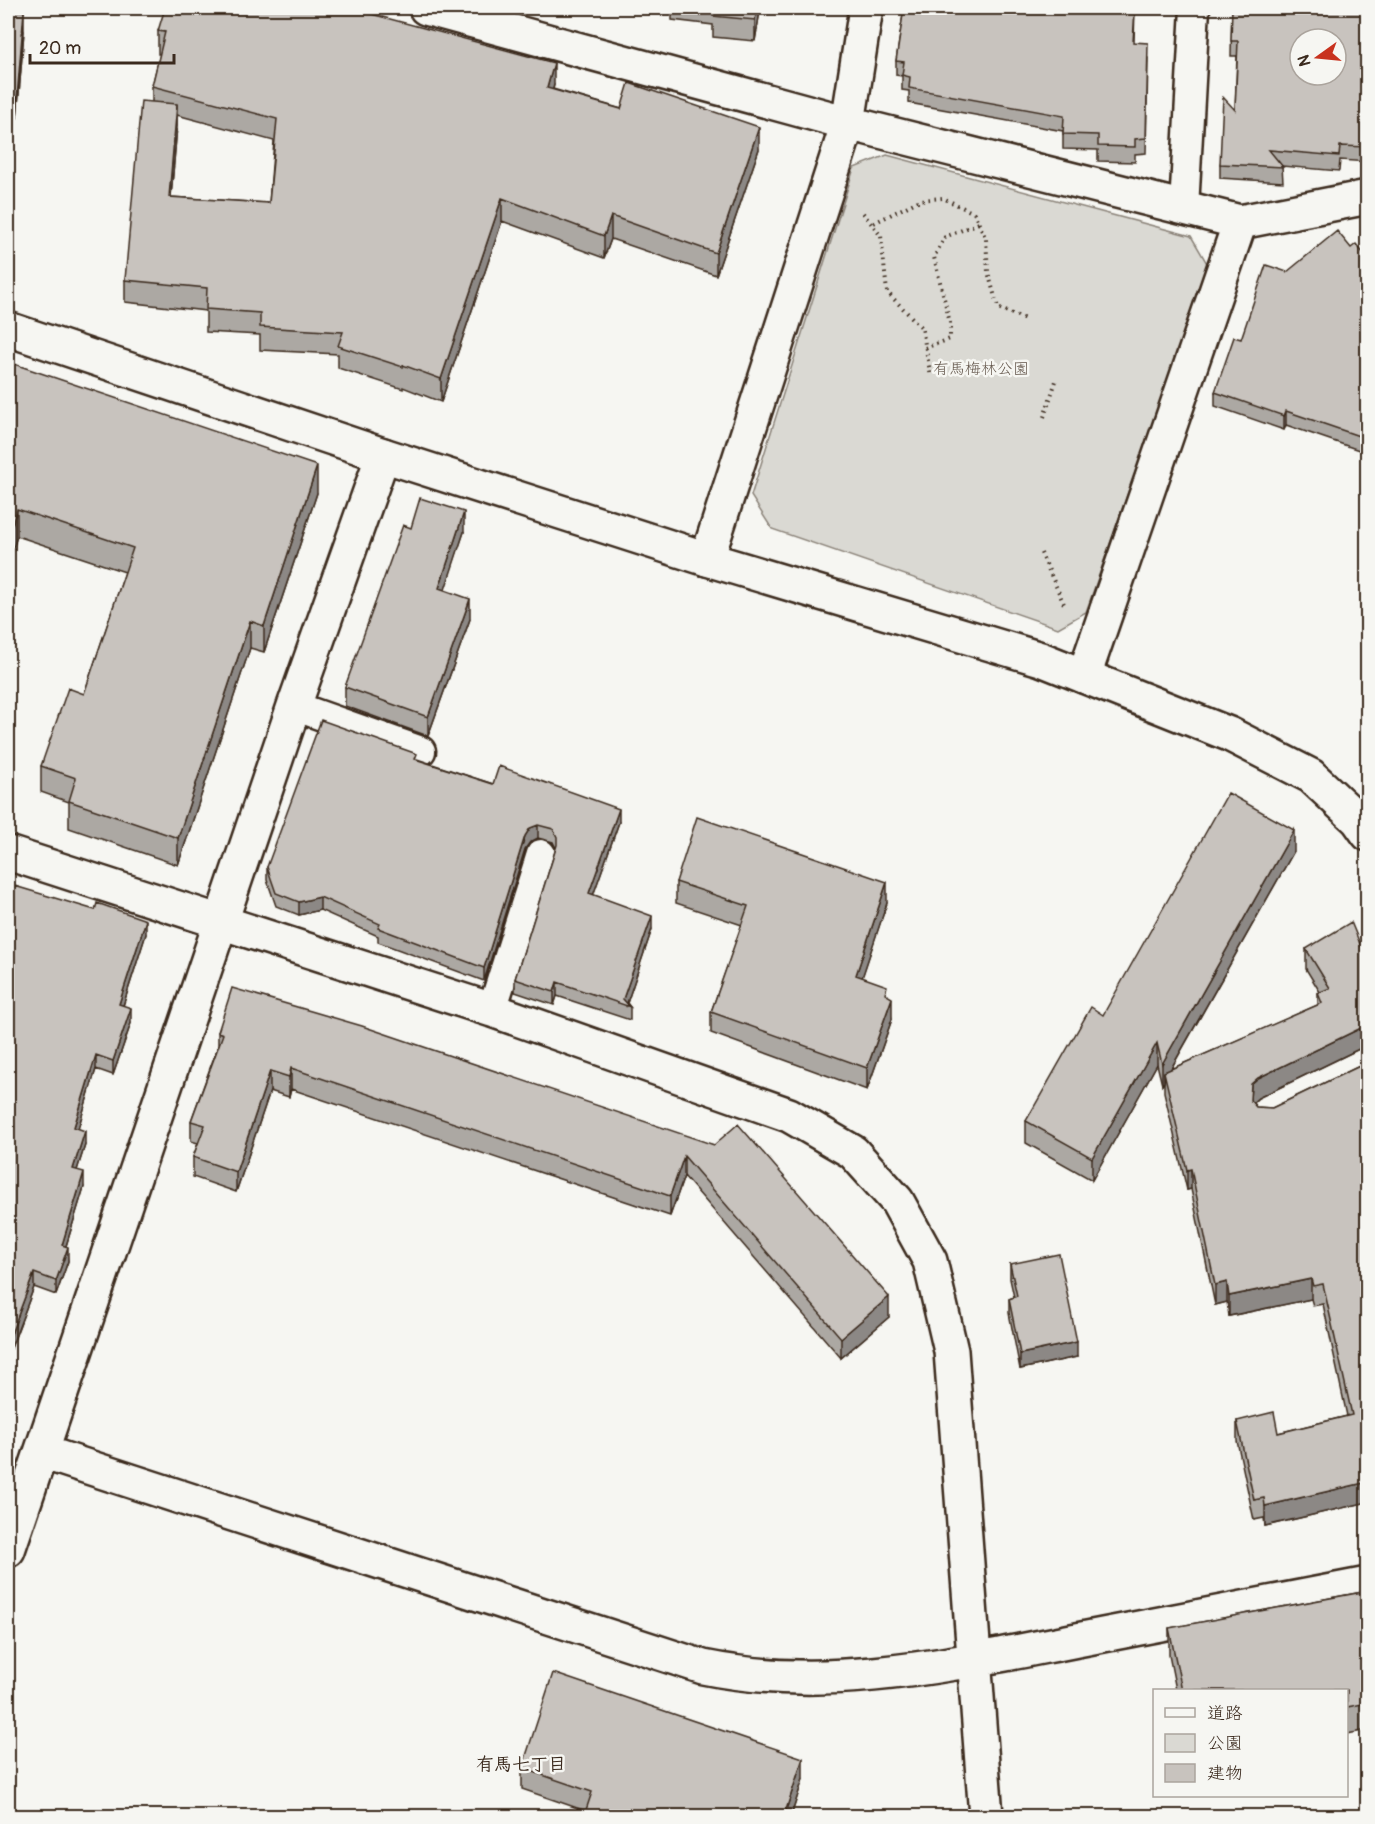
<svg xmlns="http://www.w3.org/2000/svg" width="1375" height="1824" font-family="Pangolin,'Klee One',sans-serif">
  <rect width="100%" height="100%" fill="#f6f6f2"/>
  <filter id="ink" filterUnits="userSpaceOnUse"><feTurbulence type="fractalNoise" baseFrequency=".0167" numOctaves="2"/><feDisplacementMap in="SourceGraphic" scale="12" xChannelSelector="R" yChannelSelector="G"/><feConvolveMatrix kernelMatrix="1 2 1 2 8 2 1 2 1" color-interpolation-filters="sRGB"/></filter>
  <g filter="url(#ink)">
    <path fill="#dad9d3" stroke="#8a8278" stroke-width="1.5" d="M 887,155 L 1191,236 L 1208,265 L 1086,612 L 1058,628 L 772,529 L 751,496 L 854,168 Z"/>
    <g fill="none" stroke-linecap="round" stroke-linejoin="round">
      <g stroke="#3b2a1e" stroke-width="33">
        <path id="lane" d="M 1184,208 L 1195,8
          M 294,706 L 421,751
          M 492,1010 L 541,854"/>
      </g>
      <g stroke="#3b2a1e" stroke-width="38">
        <path id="street" d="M 426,8 L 848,123 L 1240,222 L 1368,197
          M 707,559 L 848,123 L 866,8
          M 1084,676 L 1240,222
          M 8,853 L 492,1010 L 789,1115 L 853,1152 L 897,1201 L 930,1261 L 951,1351 L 986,1816
          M 42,1452 L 703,1667 C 829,1693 952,1664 1077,1640 C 1174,1621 1271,1602 1368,1584
          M 8,1550 L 294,706 L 383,455"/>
      </g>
      <g stroke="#3b2a1e" stroke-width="38">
        <path id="secondary" d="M 8,329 L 383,455 L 707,559 L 1041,659 L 1229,734 L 1311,776 L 1358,820 L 1368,834"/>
      </g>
      <path stroke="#3b2a1e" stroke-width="4" stroke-dasharray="1.5 4.5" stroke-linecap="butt" d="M 863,213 L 881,236 L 887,292 L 922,328 L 931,377
        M 874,223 L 920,200 L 943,198 L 974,213 L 986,239 L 988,272 L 998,308 L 1025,319
        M 925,348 L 950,339 L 950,323 L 934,257 L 945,237 L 979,223
        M 1044,417 L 1057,378
        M 1041,553 L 1064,604"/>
      <use href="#lane" stroke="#f6f6f2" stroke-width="28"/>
      <use href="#street" stroke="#f6f6f2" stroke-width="33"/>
      <use href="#secondary" stroke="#f6f6f2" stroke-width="33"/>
    </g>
    <path fill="#aca8a3" stroke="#3b2a1e" stroke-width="1.5" fill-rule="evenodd" d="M 672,8 L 767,8 L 766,11 L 760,11 L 755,41 L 713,37 L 713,25 L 672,20 Z
      M 904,8 L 1135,8 L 1134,42 L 1148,58 L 1146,153 L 1135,154 L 1135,162 L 1098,161 L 1098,150 L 1063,149 L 1063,131 L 909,103 L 909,91 L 902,90 L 902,76 L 896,75 L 896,61 Z
      M 1232,8 L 1368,8 L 1368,162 L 1340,160 L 1339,171 L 1282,166 L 1283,182 L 1220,178 L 1220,164 L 1235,110 L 1237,56 L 1231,56 Z
      M 8,10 L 24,31 L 17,118 L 8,117 Z
      M 158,31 L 554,85 L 553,89 L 759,149 L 716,275 L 611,239 L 604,258 L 502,221 L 441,402 L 403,387 L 403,389 L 338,368 L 338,354 L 260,350 L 260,335 L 206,332 L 206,311 L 125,302 L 125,280 L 152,102 L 152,86 L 160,54 L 158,54 ZM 177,115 L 274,141 L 269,203 L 171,197 L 177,126 Z
      M 1351,248 L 1364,254 L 1368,251 L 1368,434 L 1362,451 L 1286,425 L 1284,430 L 1215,406 L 1215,392 L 1241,339 L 1287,272 Z
      M 8,362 L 317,493 L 264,652 L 250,648 L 178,865 L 69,828 L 69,802 L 41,792 L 41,766 L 84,694 L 125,572 L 17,536 L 8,564 Z
      M 411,528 L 464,532 L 444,590 L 470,619 L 428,736 L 345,706 L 345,687 Z
      M 417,759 L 493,784 L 619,822 L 593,895 L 652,929 L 627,1003 L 630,1007 L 630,1020 L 557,996 L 554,1005 L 515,992 L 515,979 L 556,848 L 553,842 L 538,838 L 530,842 L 525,849 L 484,981 L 378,942 L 378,936 L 320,910 L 299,915 L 276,906 L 267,880 L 267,867 Z
      M 1294,851 L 1171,1069 L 1318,1005 L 1318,993 L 1320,992 L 1306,969 L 1306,949 L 1368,963 L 1368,1047 L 1361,1048 L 1258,1098 L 1253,1103 L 1256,1107 L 1272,1108 L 1368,1062 L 1368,1502 L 1265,1526 L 1264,1518 L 1254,1520 L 1237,1441 L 1237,1421 L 1278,1433 L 1347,1416 L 1323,1304 L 1313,1306 L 1311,1299 L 1229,1316 L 1227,1302 L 1215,1305 L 1191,1189 L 1187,1190 L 1164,1092 L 1164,1082 L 1162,1085 L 1157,1064 L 1092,1180 L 1026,1143 L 1026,1121 L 1103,1015 Z
      M 676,882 L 887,903 L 862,977 L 887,996 L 892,1019 L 867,1090 L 711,1033 L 711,1012 L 742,925 L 676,903 Z
      M 8,884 L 146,934 L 123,1006 L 131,1023 L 113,1075 L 96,1069 L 78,1129 L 85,1145 L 77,1170 L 84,1187 L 66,1246 L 68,1261 L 56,1295 L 34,1287 L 8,1356 Z
      M 218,1032 L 714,1145 L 889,1317 L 841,1358 L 684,1176 L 670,1216 L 291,1089 L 289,1097 L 270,1091 L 236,1192 L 193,1177 L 193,1157 L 198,1143 L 191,1141 L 191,1121 L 218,1046 Z
      M 1010,1264 L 1077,1357 L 1020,1369 L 1009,1313 L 1009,1299 L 1014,1297 L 1010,1279 Z
      M 1368,1591 L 1368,1730 L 1347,1734 L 1347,1690 L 1176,1690 L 1169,1655 L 1169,1628 Z
      M 522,1768 L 803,1779 L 791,1816 L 584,1816 L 586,1811 L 522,1789 Z"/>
    <path fill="#8c8885" stroke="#3b2a1e" stroke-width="1.5" d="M 757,8 L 760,8 L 760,11 L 755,41 L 755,20 Z
      M 24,11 L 24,31 L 17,118 L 17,98 Z
      M 554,63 L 554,85 L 547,110 L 547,88 Z
      M 177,104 L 177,126 L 169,220 L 169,197 Z
      M 759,127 L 759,149 L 716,275 L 716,253 Z
      M 502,198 L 502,221 L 441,402 L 441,379 Z
      M 611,216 L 611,239 L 604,258 L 604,236 Z
      M 1286,411 L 1286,425 L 1284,430 L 1284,416 Z
      M 1368,420 L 1368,434 L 1362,451 L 1362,437 Z
      M 317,466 L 317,493 L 264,652 L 264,626 Z
      M 17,509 L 17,536 L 8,564 L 8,537 Z
      M 464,512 L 464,532 L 439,608 L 439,588 Z
      M 470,599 L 470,619 L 428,736 L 428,717 Z
      M 250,621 L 250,648 L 178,865 L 178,838 Z
      M 619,809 L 619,822 L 589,907 L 589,893 Z
      M 538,825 L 538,838 L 530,842 L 525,849 L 484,981 L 484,968 L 525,836 L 530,828 Z
      M 1294,830 L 1294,851 L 1165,1079 L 1164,1072 L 1164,1082 L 1162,1085 L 1162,1064 Z
      M 887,882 L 887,903 L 856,996 L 856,975 Z
      M 320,897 L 320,910 L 299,915 L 299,902 Z
      M 652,916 L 652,929 L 626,1006 L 623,999 Z
      M 146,920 L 146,934 L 119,1018 L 119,1004 Z
      M 557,982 L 557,996 L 554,1005 L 554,992 Z
      M 892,998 L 892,1019 L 867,1090 L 867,1068 Z
      M 131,1008 L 131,1023 L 113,1075 L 113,1061 Z
      M 1361,1028 L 1361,1048 L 1258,1098 L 1251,1104 L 1250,1100 L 1251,1084 L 1258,1078 Z
      M 1157,1043 L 1157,1064 L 1092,1180 L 1092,1158 Z
      M 96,1055 L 96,1069 L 74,1142 L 74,1127 Z
      M 291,1068 L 291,1089 L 289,1097 L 289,1077 Z
      M 270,1071 L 270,1091 L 236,1192 L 236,1172 Z
      M 85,1131 L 85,1145 L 73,1183 L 73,1169 Z
      M 684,1156 L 684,1176 L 670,1216 L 670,1196 Z
      M 1191,1169 L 1191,1189 L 1187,1190 L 1187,1170 Z
      M 84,1172 L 84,1187 L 62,1259 L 62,1245 Z
      M 68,1247 L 68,1261 L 56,1295 L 56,1281 Z
      M 34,1273 L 34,1287 L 8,1356 L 8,1342 Z
      M 1311,1279 L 1311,1299 L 1229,1316 L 1229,1296 Z
      M 1227,1282 L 1227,1302 L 1215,1305 L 1215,1285 Z
      M 889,1297 L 889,1317 L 841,1358 L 841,1338 Z
      M 1077,1342 L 1077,1357 L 1020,1369 L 1020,1354 Z
      M 1368,1482 L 1368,1502 L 1265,1526 L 1265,1506 Z
      M 803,1758 L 803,1779 L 791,1816 L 784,1816 Z"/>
    <path fill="#c8c3be" stroke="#3b2a1e" stroke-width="1.5" fill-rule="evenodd" d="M 165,8 L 349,8 L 554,63 L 547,88 L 621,109 L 629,83 L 759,127 L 716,253 L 611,216 L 604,236 L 502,198 L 441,379 L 403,365 L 403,367 L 338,346 L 343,332 L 260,327 L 260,313 L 206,309 L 207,288 L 125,280 L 141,101 L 177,104 L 169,197 L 269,203 L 277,119 L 152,86 L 165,32 L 158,31 Z
      M 714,8 L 757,8 L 755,20 L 713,16 Z
      M 904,8 L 1135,8 L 1133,42 L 1148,43 L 1146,138 L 1135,139 L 1135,147 L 1098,146 L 1098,135 L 1063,134 L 1064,116 L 909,88 L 910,77 L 902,75 L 904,62 L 896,61 Z
      M 1232,8 L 1368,8 L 1368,147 L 1340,146 L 1339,156 L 1269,150 L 1283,167 L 1220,164 L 1223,97 L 1235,110 L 1238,41 L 1231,41 ZM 1300,39 L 1336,39 L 1336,75 L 1300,75 Z
      M 8,10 L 24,11 L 17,98 L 8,98 Z
      M 1337,231 L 1351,248 L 1356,244 L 1364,254 L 1368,251 L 1368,420 L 1362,437 L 1286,411 L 1284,416 L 1215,392 L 1234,337 L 1241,339 L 1266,265 L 1287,272 Z
      M 8,362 L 317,466 L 264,626 L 250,621 L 178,838 L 69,801 L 76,778 L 41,766 L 68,688 L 84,694 L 133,548 L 17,509 L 8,537 Z
      M 420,498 L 464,512 L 439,588 L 470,599 L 428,717 L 345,687 L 403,525 L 411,528 Z
      M 321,720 L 417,754 L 415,759 L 493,784 L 499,766 L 619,809 L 589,893 L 652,916 L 623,999 L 630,1007 L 557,982 L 554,992 L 515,979 L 557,845 L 557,837 L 553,829 L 538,825 L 530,828 L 525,836 L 484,968 L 378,928 L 380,924 L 320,897 L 299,902 L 276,893 L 267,867 Z
      M 1228,793 L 1294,830 L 1162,1064 L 1157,1043 L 1092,1158 L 1026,1121 L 1091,1007 L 1103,1015 Z
      M 697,817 L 887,882 L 856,975 L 887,986 L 885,994 L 892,998 L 867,1068 L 711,1012 L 748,906 L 676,882 Z
      M 8,884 L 95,910 L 97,903 L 146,920 L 119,1004 L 131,1008 L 113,1061 L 96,1055 L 74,1127 L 85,1131 L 73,1169 L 84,1172 L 62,1245 L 68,1247 L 56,1281 L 34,1273 L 8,1342 Z
      M 1351,922 L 1368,963 L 1368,1027 L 1361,1028 L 1258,1078 L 1251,1084 L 1250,1100 L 1256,1107 L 1272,1108 L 1368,1062 L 1368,1482 L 1265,1506 L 1264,1498 L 1254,1500 L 1237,1421 L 1274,1412 L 1278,1433 L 1352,1415 L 1323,1284 L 1313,1286 L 1311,1279 L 1229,1296 L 1227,1282 L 1215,1285 L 1191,1169 L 1187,1170 L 1164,1072 L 1322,1003 L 1318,993 L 1330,988 L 1306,949 Z
      M 232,988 L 362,1026 L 714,1145 L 738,1124 L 889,1297 L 841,1338 L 684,1156 L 670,1196 L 291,1068 L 289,1077 L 270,1071 L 236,1172 L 193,1157 L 205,1125 L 191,1121 L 223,1034 L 218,1032 Z
      M 1059,1254 L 1077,1342 L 1020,1354 L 1009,1299 L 1017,1296 L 1010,1264 Z
      M 1368,1591 L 1368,1703 L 1347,1707 L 1347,1690 L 1182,1690 L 1169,1628 Z
      M 553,1673 L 803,1758 L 784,1816 L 584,1816 L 592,1792 L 522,1768 Z"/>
  </g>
  <g text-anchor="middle" stroke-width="5" stroke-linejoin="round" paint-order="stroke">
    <g font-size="16" fill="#63564b" stroke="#f6f6f2">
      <text x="981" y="374">有馬梅林公園</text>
    </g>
    <g font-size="18" font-weight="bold" fill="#3b2a1e" stroke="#f6f6f2">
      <text x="521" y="1770">有馬七丁目</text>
    </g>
  </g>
  <rect width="1375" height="1824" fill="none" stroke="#f6f6f2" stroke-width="30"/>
  <rect x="15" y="15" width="1345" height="1794" fill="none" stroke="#3b2a1e" stroke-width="2" filter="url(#ink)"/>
  <rect x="1153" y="1689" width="195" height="108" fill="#f6f6f2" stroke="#aba49d" stroke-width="1.5"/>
  <rect x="1165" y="1708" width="30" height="9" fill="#f6f6f2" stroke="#aba49d" stroke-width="1.5"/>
  <text x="1207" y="1719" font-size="18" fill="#3b2a1e">道路</text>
  <rect x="1165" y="1734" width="30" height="18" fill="#dad9d3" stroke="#aba49d" stroke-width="1.5"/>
  <text x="1207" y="1749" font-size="18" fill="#3b2a1e">公園</text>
  <rect x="1165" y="1764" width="30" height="18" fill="#c8c3be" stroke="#aba49d" stroke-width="1.5"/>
  <text x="1207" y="1779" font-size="18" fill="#3b2a1e">建物</text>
  <g transform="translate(1318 57) rotate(255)"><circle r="28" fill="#f6f6f2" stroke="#aba49d" stroke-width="1.5"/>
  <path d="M0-4.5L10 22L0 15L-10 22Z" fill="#c8321e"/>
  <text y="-9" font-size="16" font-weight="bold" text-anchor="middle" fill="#3b2a1e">N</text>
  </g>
  <path d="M30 54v9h144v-9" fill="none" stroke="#3b2a1e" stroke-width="3"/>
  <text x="39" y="54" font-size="18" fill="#3b2a1e" stroke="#f6f6f2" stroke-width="4.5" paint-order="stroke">20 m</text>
</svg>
